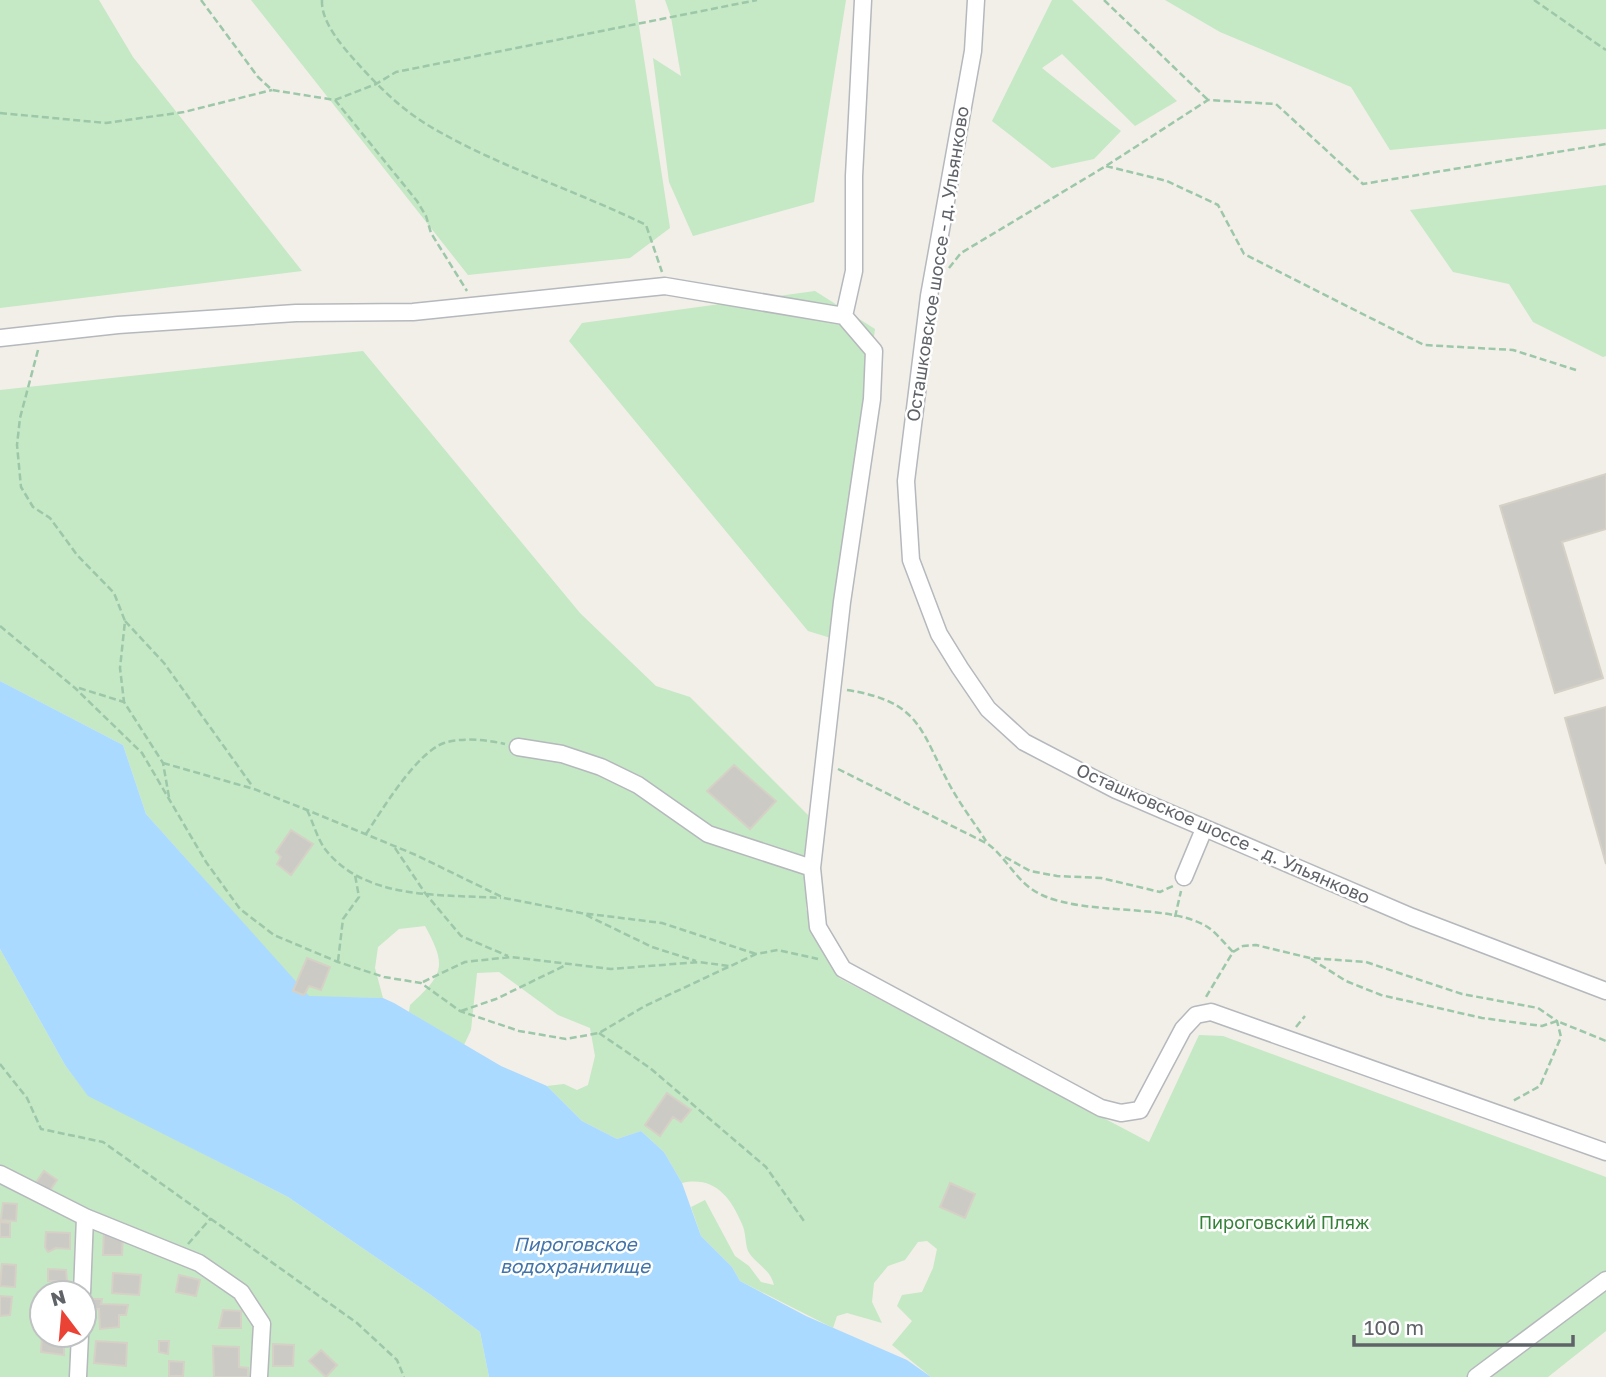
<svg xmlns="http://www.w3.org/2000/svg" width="1606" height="1377" font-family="'Golos Text',sans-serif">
  <rect width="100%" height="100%" fill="#f1efe8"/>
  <path fill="#c5e8c5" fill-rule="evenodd" d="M 0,0 L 99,0 L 133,57 L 302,271 L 0,308 Z
    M 251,0 L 635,0 L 670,228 L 630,258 L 468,275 Z
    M 665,0 L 846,0 L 814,202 L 693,236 L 669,182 L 653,58 L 681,76 L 671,17 Z
    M 1052,0 L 1072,0 L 1177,101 L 1135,126 L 1062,54 L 1042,68 L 1121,131 L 1094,159 L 1052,168 L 992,121 Z
    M 1165,0 L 1606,0 L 1606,129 L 1390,150 L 1351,87 L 1220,32 Z
    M 1606,185 L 1606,356 L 1603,357 L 1533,322 L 1509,284 L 1453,272 L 1410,210 Z
    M 815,291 L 875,329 L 834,639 L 808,631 L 569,341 L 582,323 Z
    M 363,351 L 580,613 L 656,686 L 690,697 L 808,815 L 806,909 L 839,978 L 1149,1142 L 1199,1035 L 1223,1036 L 1606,1177 L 1606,1331 L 1548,1377 L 931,1377 L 892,1345 L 912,1321 L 897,1306 L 902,1295 L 922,1292 L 933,1268 L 937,1249 L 927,1241 L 918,1242 L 905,1260 L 888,1266 L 874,1283 L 872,1302 L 882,1323 L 847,1313 L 837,1316 L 833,1328 L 740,1281 L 732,1267 L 701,1236 L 691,1207 L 705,1200 L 735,1256 L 749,1266 L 761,1282 L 774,1285 C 770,1268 755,1264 748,1251 C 745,1243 746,1232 742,1224 C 730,1196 714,1176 682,1183 L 664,1152 L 641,1131 L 617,1139 L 582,1121 L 547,1086 L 564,1084 L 577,1090 L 588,1085 L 595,1056 L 590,1028 L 558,1015 L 499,972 L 477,973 L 471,1030 L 464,1045 L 409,1012 L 410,1005 C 444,974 447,966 425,926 L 399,929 L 378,947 L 375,968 L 383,998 L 309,997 L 146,814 L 123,745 L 0,681 L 0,390 Z
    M 0,949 L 65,1065 L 88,1095 L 288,1197 L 431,1295 L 480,1332 L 489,1377 L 0,1377 ZM 42,1293 L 84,1293 L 84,1335 L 42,1335 Z"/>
  <path fill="#aadaff" d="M 0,681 L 123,745 L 146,814 L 309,996 L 383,998 L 394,1003 L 501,1066 L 547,1086 L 582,1121 L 617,1139 L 641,1131 L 664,1152 L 682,1183 L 701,1236 L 732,1267 L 740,1281 L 806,1316 L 907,1360 L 931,1377 L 489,1377 L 480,1332 L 431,1295 L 288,1197 L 88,1096 L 65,1065 L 0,949 Z"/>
  <path fill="#cccac5" stroke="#d6d1c6" stroke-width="2" d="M 1606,474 L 1606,529 L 1562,542 L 1603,678 L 1555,693 L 1500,506 Z
    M 1606,707 L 1606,864 L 1565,718 Z
    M 734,765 L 776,801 L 750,829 L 707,791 Z
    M 291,830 L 313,844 L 291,875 L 277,864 L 281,857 L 276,852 Z
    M 307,958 L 330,967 L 321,990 L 309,986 L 304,995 L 293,991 Z
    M 667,1093 L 691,1110 L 681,1122 L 673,1117 L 660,1136 L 645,1125 Z
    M 44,1171 L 57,1180 L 47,1195 L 35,1184 Z
    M 950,1183 L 975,1194 L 965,1218 L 940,1207 Z
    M 3,1203 L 17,1204 L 16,1221 L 1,1220 Z
    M 0,1222 L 10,1223 L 10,1237 L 0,1237 Z
    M 46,1232 L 70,1233 L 70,1249 L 56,1248 L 48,1252 L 45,1247 Z
    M 104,1232 L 123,1233 L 122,1255 L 103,1255 Z
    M 2,1264 L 16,1265 L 15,1287 L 0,1286 Z
    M 48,1269 L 66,1270 L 67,1281 L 48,1281 Z
    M 113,1273 L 141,1275 L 139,1295 L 112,1293 Z
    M 179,1275 L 200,1280 L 196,1296 L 176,1292 Z
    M 0,1296 L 12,1297 L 10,1315 L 0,1316 Z
    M 88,1299 L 102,1299 L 101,1304 L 128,1305 L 126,1315 L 119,1315 L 119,1327 L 100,1329 L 99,1309 L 90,1309 Z
    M 223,1310 L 241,1311 L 241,1328 L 219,1328 Z
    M 42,1337 L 64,1338 L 64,1355 L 41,1352 Z
    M 96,1341 L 127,1343 L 126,1366 L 94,1363 Z
    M 159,1341 L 169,1341 L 168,1354 L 159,1352 Z
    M 273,1344 L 294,1345 L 293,1366 L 273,1366 Z
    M 213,1346 L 239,1347 L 239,1367 L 248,1368 L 248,1377 L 214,1377 Z
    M 321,1350 L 337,1365 L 326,1377 L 309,1361 Z
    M 169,1361 L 184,1362 L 183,1376 L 169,1376 Z"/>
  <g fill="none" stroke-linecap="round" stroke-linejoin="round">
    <g stroke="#b5b8bc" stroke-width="19">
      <path id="minor" d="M 976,0 L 973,51 L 929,296 L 906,481 L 911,560 L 939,634 L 960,668 L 988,709 L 1024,742 L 1116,790 L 1412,917 L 1606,991
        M 844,316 L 854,271 L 854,176 L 863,0
        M 0,338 L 118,325 L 296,313 L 413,312 L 665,286 L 844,316 L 874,351 L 872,399 L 842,602 L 812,868 L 818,927 L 843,969 L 1101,1108 L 1121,1113 L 1140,1110 L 1183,1029 L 1196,1015 L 1211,1012 L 1606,1152
        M 518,747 L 562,754 L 601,767 L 638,785 L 708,834 L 812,868
        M 1184,877 L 1204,829
        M 0,1174 L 85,1217 L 199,1263 L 241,1292 L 262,1324 L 259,1377
        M 82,1293 L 85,1217
        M 78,1377 L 80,1335
        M 1476,1377 L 1606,1280"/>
    </g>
    <path stroke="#9cc7a9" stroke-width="2.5" stroke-dasharray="7 3.5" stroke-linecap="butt" d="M 201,0 L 258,77 L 272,90 L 335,100 L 417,201 L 426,216 L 431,233 L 467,291
      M 322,0 C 321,20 338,41 351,56 C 374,82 400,109 431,127 C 499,167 575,190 646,225 L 662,272
      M 1104,0 L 1208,100
      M 1534,0 L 1606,50
      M 335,100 L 376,84 L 396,72 L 757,0
      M 0,113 L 106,123 L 184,112 L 272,90
      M 1106,166 L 1167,181 L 1218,205 L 1244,254 L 1424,345 L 1513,350 L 1576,370
      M 949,268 L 961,253 L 1106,166 L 1208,100 L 1276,104 L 1363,184 L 1606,144
      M 38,350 L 20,418 L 17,445 L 21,487 L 33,507 L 50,518 L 77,555 L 114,593 L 125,621 L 120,668 L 124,702
      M 125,621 L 164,663 L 253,787
      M 0,626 L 75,688 L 142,753 L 206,862 L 240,909 L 274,935 L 338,962 L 384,977 L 421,983 L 460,1011 L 519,1031 L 566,1039 L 599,1033 L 645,1006 L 756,954 L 778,950 L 818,959
      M 79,688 L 124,702 L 163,763 L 169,797
      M 847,690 C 924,702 920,733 953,791 C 963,808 975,824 986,841
      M 163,763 L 254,789 L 307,810 L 416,855 L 504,898 L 581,913 L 662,923 L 756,954
      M 838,769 L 988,844 C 1008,859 1017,884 1042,895 C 1087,916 1167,903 1206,926 C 1215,931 1225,944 1233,952 L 1206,997
      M 307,810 C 313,822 317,838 325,849 C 365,901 443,894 501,898
      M 366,834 C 382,810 416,753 444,743 C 461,737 488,740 505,744
      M 395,848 L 425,893 L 461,936 L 508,956
      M 1005,857 L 1030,871 L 1057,876 L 1101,878 L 1160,892 L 1173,886
      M 586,915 L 652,947 L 696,961
      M 1175,917 L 1181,891
      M 1233,952 L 1243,946 L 1256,945 L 1310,958 L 1366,962 L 1462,994 L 1538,1008 L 1557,1021 L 1561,1037 L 1540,1086 L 1511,1102
      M 1311,959 L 1346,981 L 1381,995 L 1482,1018 L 1542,1026 L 1557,1021 L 1606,1041
      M 338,961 L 343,919 L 359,897 L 355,875
      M 423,982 L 465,962 L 511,957 L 611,969 L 699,962 L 729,966
      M 461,1011 L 496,999 L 566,965
      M 1296,1027 L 1305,1016
      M 599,1033 L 650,1068 L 766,1167 L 804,1221
      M 0,1064 L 27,1098 L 41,1129 L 103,1142 L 357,1323 L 397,1360 L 404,1377
      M 188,1244 L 211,1218"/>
    <use href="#minor" stroke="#fff" stroke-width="16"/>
  </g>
  <g text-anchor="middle" stroke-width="5" stroke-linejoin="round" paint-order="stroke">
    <g font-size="18" fill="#5f6368" stroke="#fff">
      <text transform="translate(938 264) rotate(-81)" y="6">Осташковское шоссе - д. Ульянково</text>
      <text transform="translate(1223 834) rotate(24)" y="6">Осташковское шоссе - д. Ульянково</text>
    </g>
    <g font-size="18" fill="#348238" stroke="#fff">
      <text x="1284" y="1229">Пироговский Пляж</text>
    </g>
    <g font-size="19" font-style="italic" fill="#4174aa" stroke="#fff">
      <text x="575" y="1251">Пироговское<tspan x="575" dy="22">водохранилище</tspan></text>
    </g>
  </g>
  <g transform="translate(63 1314) rotate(344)"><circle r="33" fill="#ffffff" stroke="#bfc1c3" stroke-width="2"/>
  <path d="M0-5L12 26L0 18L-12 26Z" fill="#ea4335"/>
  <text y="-10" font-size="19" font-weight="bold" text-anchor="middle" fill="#5f6368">N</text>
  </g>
  <path d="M1354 1335v10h219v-10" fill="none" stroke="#5f6368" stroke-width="3.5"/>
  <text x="1364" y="1335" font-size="21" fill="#5f6368" stroke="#ffffff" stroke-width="5" paint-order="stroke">100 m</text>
</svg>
